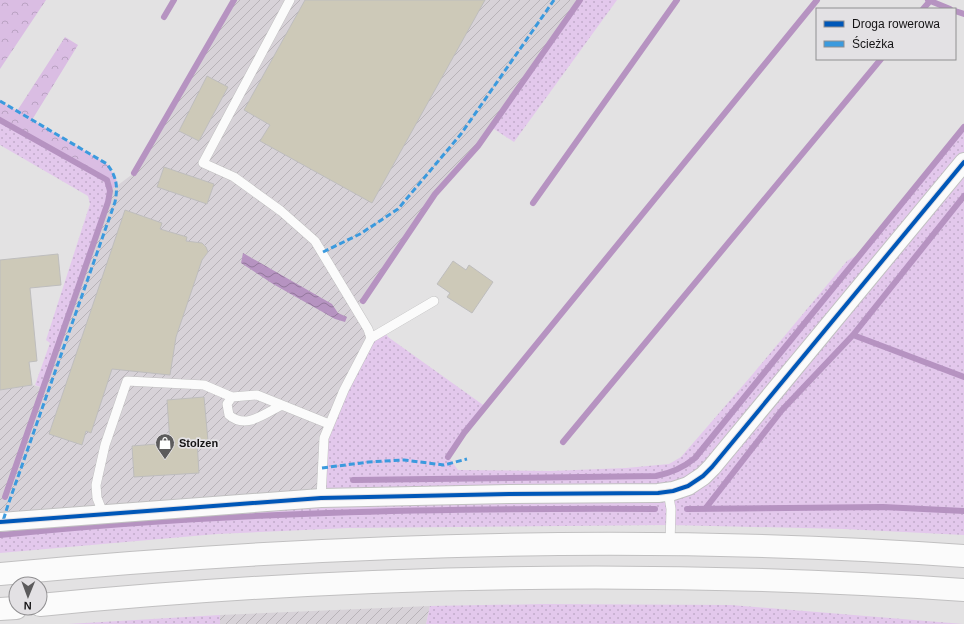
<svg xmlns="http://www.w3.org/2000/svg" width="964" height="624" font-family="Helvetica,sans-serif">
  <defs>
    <pattern id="industrial-furrows" width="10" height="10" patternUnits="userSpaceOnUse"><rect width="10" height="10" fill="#d7d2d8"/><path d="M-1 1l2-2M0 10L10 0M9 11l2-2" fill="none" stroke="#b8b3b8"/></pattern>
    <pattern id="green-dots" width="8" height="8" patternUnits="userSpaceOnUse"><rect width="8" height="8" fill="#e3c8ec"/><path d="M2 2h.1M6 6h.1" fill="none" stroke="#c2abca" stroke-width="1.8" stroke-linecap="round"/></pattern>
    <pattern id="forest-crowns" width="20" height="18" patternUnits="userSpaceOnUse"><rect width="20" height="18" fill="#dabde3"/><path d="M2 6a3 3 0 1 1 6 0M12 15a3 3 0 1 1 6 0" fill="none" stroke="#baa2c2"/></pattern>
    <pattern id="water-waves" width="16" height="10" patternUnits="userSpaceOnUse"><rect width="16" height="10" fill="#b693c1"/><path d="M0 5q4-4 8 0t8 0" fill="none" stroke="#93779c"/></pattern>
  </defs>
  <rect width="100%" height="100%" fill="#e3e2e3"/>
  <path fill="url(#industrial-furrows)" d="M 234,0 L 580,0 L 478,146 L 435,194 L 363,301 L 356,308 L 371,338 L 321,498 L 0,522 L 0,390 L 32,385 L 43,388 L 108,202 L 110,191 L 134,173 Z
    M 430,606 L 426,624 L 220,624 L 220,615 Z"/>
  <path fill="url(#green-dots)" d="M 580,0 L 617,0 L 514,142 L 491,127 Z
    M 0,120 L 107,180 L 110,191 L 108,202 L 43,388 L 35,385 L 50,343 L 46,340 L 90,204 L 88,196 L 0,145 Z
    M 964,127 L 964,535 L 844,529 L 670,525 L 348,528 L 217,534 L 0,553 L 0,522 L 321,498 L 324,438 L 371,338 L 384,331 L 388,337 L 486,407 L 448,456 L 458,470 L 551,471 L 626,468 L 669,464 L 681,457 L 752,375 L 847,261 L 864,251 Z
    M 544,604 L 731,605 L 963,624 L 426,624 L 430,606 Z
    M 220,615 L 220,624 L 68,624 Z"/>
  <path fill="url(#forest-crowns)" d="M 0,0 L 46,0 L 0,69 Z
    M 65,37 L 78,45 L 32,120 L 107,164 L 116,178 L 117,185 L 110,191 L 106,180 L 0,120 L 0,101 L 17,111 Z"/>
  <path fill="url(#water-waves)" d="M 243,253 L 332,304 L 338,313 L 347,317 L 345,322 L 335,319 L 273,284 L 241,263 Z"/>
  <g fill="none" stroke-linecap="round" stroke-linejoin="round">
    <path stroke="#b693c1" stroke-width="6" d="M 928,0 L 950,9
      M 923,9 L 930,1
      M 955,11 L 964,14
      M 164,17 L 174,0
      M 0,120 L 107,180 L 110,191 L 108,202 L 5,497
      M 134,173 L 234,0
      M 533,203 L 677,0
      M 363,301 L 435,194 L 478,146 L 580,0
      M 853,335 L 964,377
      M 563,442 L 881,59
      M 448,457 L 464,433 L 817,0
      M 353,480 L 656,476 C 671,473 683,468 695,458 L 964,127
      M 687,509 L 883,507 L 964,511
      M 705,509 L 782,410 L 853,335 L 964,196
      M 0,535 C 218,512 436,508 655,509"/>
  </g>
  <path fill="#cdc9b8" stroke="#bebdbd" d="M 305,0 L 485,0 L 372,203 L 260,141 L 270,125 L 244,110 Z
    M 207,76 L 228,87 L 199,141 L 179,131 Z
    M 164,167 L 214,184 L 207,204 L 157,187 Z
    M 125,210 L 162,223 L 160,229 L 187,237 L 186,241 L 202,243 L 206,247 L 208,252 L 202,260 L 176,337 L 170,375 L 112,369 L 91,433 L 86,431 L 82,445 L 49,434 Z
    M 58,254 L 61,285 L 30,288 L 37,361 L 29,362 L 32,385 L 0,390 L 0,260 Z
    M 453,261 L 466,270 L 469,265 L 493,282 L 472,313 L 447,297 L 450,293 L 437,284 Z
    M 204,397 L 208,441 L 197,441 L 199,473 L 134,477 L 132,446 L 170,443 L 167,400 Z"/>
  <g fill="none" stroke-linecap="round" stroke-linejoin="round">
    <g stroke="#c1c0c1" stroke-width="10">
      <path id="service" d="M 290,0 L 203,163 L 234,177 L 281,211 L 315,241 L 368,329 L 371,338
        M 232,397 L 227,404 L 229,415 C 246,430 265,413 282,405
        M 668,491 L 671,509 L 670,545
        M 321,498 L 324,438 L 344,390 L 371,338 L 434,301
        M 103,513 L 97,498 L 96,485 L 105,445 L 127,381 L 204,385 L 232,397 L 257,395 L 329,424"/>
    </g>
    <g stroke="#c1c0c1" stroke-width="20">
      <path id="minor" d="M 0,522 L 321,498 L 509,494 L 658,493 L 673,491 L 688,486 L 703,476 L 712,467 L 964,162"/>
    </g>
    <g stroke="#c1c0c1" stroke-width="24">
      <path id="motorway" d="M 0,574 C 319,544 644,533 964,556
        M 40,605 C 346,575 657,569 964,590
        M 0,609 L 16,608"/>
    </g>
    <use href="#service" stroke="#fbfbfb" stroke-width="9"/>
    <use href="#minor" stroke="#fbfbfb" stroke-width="18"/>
    <use href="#motorway" stroke="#fbfbfb" stroke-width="22"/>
    <path stroke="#3b9ade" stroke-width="3" stroke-dasharray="6 3" stroke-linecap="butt" d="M 0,101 L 107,164 C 117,177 118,187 115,202 L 8,505 L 3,521
      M 323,252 L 360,234 L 398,209 L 461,134 L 554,0
      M 322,468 L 369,462 L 404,460 L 444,465 L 467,459"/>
    <g stroke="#e3e1e4" stroke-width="6">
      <path id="cycleway" d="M 0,522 L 321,498 L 509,494 L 658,493 L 673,491 L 688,486 L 703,476 L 712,467 L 964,162"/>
    </g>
    <use href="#cycleway" stroke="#0057b8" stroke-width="4"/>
  </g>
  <defs>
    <g id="shop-pin" transform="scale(1)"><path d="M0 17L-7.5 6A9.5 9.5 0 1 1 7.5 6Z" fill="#5c5b5c" stroke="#e3e1e4"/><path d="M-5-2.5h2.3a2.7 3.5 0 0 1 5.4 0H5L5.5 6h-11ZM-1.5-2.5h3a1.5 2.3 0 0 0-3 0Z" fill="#fff"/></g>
  </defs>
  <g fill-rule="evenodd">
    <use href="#shop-pin" x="165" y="443"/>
  </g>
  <g text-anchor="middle" stroke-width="3.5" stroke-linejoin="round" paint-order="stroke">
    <g font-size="11" font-weight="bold" fill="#141314" stroke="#e3e1e4" text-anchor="start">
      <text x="179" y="447">Stolzen</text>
    </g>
  </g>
  <rect x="816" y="8" width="140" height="52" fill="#e3e1e4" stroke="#908f91"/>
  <rect x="824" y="21" width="20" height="6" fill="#0057b8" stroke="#908f91"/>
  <text x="852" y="28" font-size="12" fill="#141314">Droga rowerowa</text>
  <rect x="824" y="41" width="20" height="6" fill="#3b9ade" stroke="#908f91"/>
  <text x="852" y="48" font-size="12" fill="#141314">Ścieżka</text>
  <g transform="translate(28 596) rotate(181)"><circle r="19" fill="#e3e1e4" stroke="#908f91"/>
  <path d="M0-3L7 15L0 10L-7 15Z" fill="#5c5b5c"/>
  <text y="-6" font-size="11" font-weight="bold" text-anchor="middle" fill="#141314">N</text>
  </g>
</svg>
